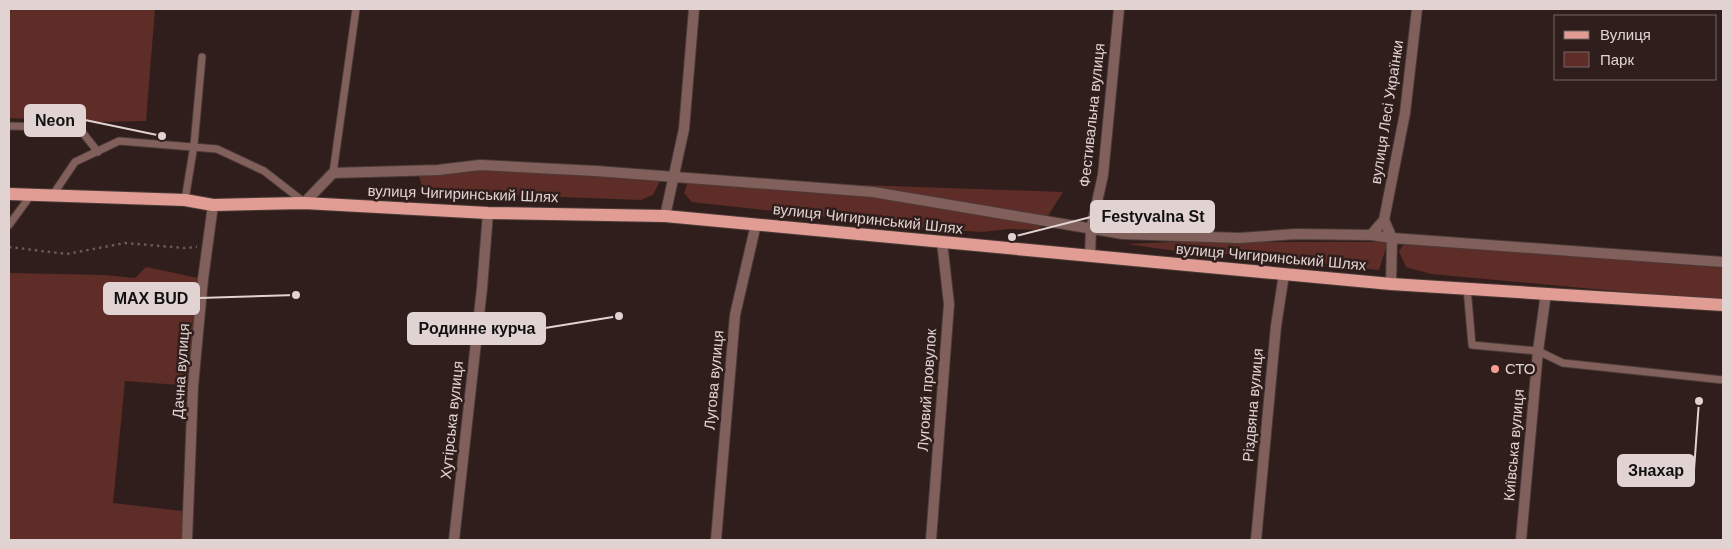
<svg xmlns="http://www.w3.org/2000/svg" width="1732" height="549" font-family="Arial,sans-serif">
  <rect width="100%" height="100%" fill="#2f1e1b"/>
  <path fill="#5f2d28" d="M 9,9 L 155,9 L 146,121 L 97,122 L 9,118 Z
    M 465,166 L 661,179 L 653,195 L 641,200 L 480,194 L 422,187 L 418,172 Z
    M 689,179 L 1063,192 L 1039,230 L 1009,229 L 982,232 L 933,229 L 692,202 L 684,193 Z
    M 1172,242 L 1388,242 L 1379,270 L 1243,255 L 1176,251 L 1127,244 Z
    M 1405,243 L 1723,268 L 1723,301 L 1431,274 L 1406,267 L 1399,251 Z
    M 146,267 L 203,279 L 193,386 L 125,381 L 113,503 L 190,512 L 187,540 L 9,540 L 9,273 L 104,275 L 135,278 Z"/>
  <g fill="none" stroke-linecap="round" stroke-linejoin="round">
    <g stroke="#4b3b38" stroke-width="9">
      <path id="service" d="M 9,126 L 46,127 L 83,133 L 98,152
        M 333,173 L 356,9
        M 52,196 L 75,162 L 119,141 L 217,149 L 264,171 L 304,202
        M 185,200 L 194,145 L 202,57
        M 9,225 L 31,195
        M 1467,288 L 1472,345 L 1538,351 L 1563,363 L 1723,380"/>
    </g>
    <g stroke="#4b3b38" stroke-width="12">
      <path id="minor" d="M 304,203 L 333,173 L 438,170 L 480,165 L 596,171 L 873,192 L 1123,234 L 1239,238 L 1296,234 L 1371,235 L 1392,238 L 1391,284
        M 665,216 L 684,129 L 694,9
        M 1384,220 L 1392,238 L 1723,262
        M 1371,235 L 1384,220 L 1405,113 L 1417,9
        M 1090,255 L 1091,229 L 1103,175 L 1119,9
        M 187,540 L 193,386 L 203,279 L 213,205
        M 454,540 L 482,288 L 488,213
        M 716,540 L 735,315 L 756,224
        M 931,540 L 949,304 L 942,242
        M 1256,540 L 1276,326 L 1284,274
        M 1521,540 L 1538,351 L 1546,293"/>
    </g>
    <g stroke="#4b3b38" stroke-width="14">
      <path id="primary" d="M 9,194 L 185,200 L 213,205 L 304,203 L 488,213 L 665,216 L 1391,284 L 1723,305"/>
    </g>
    <path stroke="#695957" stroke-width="2.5" stroke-dasharray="2.5 4" stroke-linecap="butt" d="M 9,247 L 67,254 L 125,243 L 184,248 L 197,247"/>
    <use href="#service" stroke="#81605b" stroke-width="7"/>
    <use href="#minor" stroke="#81605b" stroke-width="10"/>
    <use href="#primary" stroke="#e19d94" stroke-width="12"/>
  </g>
  <circle fill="#f59c91" stroke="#2f1e1b" stroke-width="2" cx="1495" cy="369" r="5"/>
  <g text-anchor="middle" stroke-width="5" stroke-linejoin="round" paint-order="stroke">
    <g font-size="15" fill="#e0d3d1" stroke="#2f1e1b">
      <text transform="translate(1387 112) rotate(-81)" y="5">вулиця Лесі Українки</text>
      <text transform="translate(1092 115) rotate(-84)" y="5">Фестивальна вулиця</text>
      <text transform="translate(463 194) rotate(2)" y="5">вулиця Чигиринський Шлях</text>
      <text transform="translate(868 219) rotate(6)" y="5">вулиця Чигиринський Шлях</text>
      <text transform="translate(1271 257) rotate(5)" y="5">вулиця Чигиринський Шлях</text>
      <text transform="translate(181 371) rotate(-86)" y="5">Дачна вулиця</text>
      <text transform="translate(714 380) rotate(-85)" y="5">Лугова вулиця</text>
      <text transform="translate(927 390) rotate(-86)" y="5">Луговий провулок</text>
      <text transform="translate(1253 405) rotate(-85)" y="5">Різдвяна вулиця</text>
      <text transform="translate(452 420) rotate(-84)" y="5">Хутірська вулиця</text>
      <text transform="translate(1514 445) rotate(-85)" y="5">Київська вулиця</text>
    </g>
    <g font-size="15" fill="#e0d3d1" stroke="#2f1e1b" text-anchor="start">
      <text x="1505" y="374">СТО</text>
    </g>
  </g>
  <path fill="none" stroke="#e0d3d1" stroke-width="2" d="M162 136L85 120M1012 237L1091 217M296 295L199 298M619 316L545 328M1699 401L1694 470"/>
  <g fill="#e0d3d1" stroke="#2f1e1b" stroke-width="2">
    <circle cx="162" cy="136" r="5"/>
    <circle cx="1012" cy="237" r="5"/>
    <circle cx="296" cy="295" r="5"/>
    <circle cx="619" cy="316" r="5"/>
    <circle cx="1699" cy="401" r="5"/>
  </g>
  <g fill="#e0d3d1" stroke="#e0d3d1" stroke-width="2">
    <rect x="25" y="105" width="60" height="31" rx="5"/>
    <rect x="1091" y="201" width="123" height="31" rx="5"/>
    <rect x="104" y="283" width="95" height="31" rx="5"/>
    <rect x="408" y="313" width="137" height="31" rx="5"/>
    <rect x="1618" y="455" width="76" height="31" rx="5"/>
  </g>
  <g font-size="16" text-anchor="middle" font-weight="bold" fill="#111">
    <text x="55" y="126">Neon</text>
    <text x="1153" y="222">Festyvalna St</text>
    <text x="151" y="304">MAX BUD</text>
    <text x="477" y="334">Родинне курча</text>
    <text x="1656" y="476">Знахар</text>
  </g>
  <rect width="1732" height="549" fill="none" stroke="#e0d3d1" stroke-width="20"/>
  <rect x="1554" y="15" width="162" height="65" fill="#2f1e1b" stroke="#766664"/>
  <rect x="1564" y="31" width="25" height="8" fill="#e19d94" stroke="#766664"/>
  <text x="1600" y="40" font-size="15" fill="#e0d3d1">Вулиця</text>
  <rect x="1564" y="52" width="25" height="15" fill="#5f2d28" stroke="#766664"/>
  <text x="1600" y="65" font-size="15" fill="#e0d3d1">Парк</text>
</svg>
